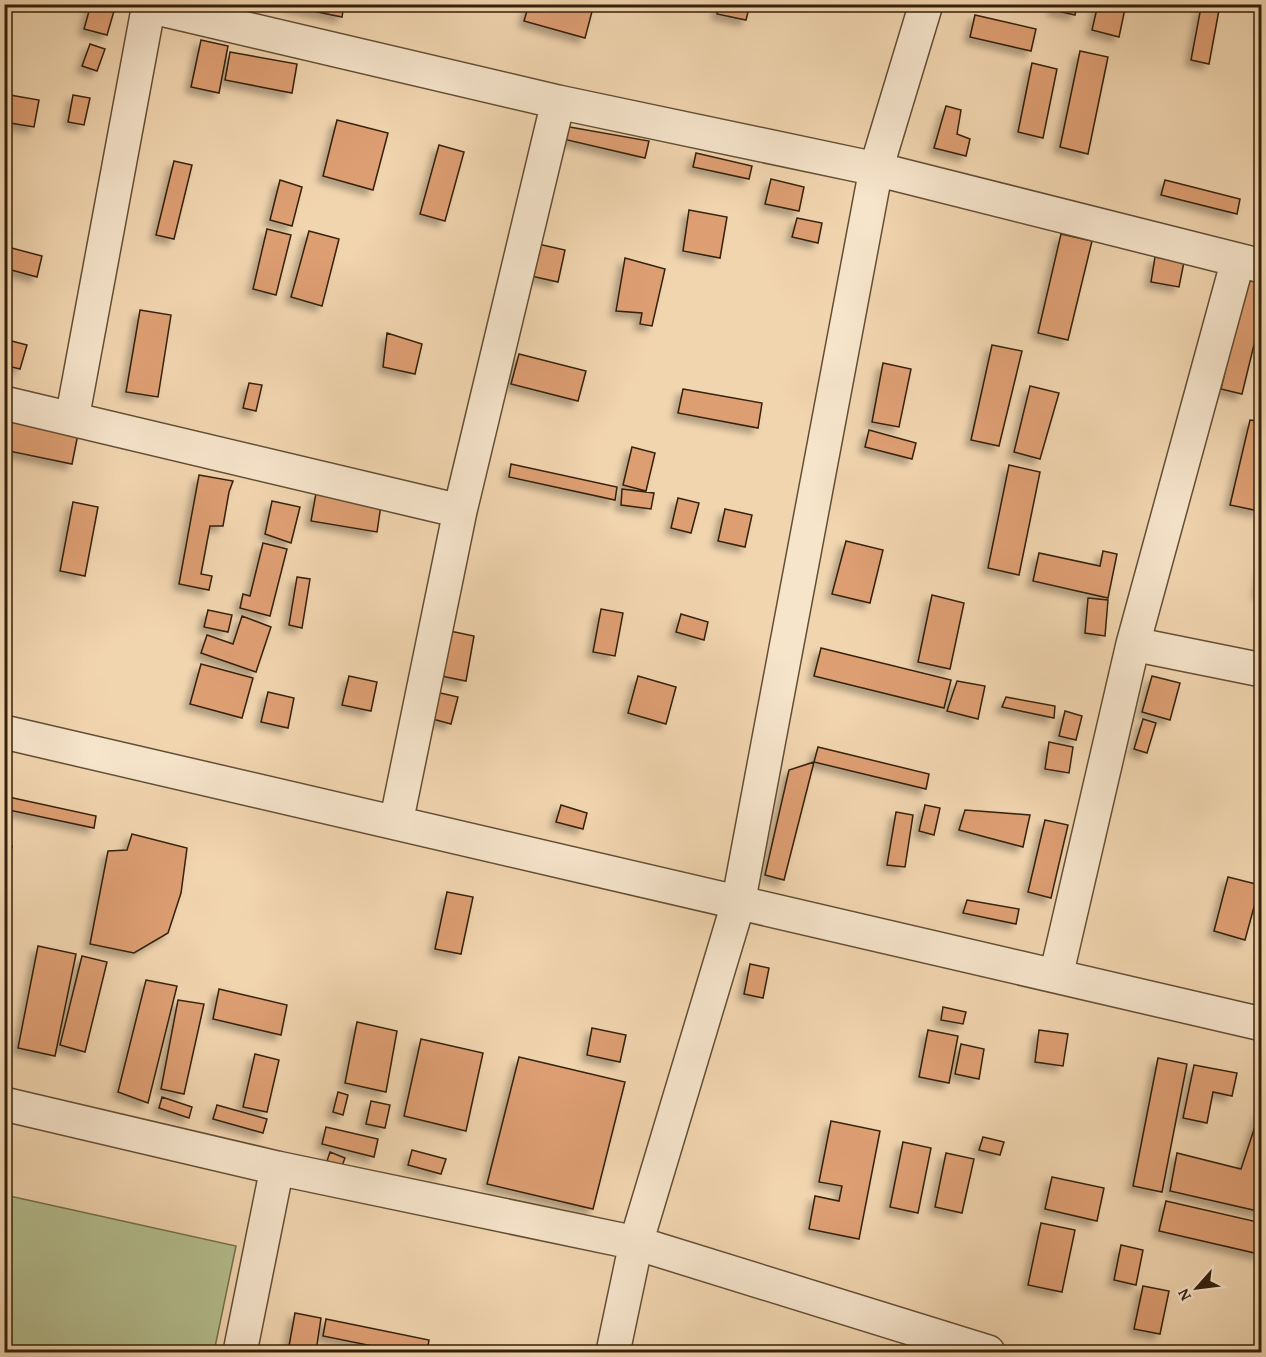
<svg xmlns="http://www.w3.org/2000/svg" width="1266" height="1357" font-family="'Gentium Book Plus',serif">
  <defs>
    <filter id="shadow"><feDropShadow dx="-5.5" dy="5.5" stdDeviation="3" flood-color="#0004"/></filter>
  </defs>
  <rect width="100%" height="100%" fill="#f1d5af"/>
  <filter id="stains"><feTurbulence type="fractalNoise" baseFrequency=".00333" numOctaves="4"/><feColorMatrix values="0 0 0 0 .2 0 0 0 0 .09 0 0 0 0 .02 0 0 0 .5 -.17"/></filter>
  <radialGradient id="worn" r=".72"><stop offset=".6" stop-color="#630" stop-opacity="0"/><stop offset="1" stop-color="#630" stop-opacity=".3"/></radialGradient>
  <path fill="#b4be8f" stroke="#74704d" stroke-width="1.5" d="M 5,1195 L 236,1246 L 214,1352 L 5,1352 Z"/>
  <path fill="#dd9e72" stroke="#34210b" stroke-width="1.5" filter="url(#shadow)" d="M 91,4 L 114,11 L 107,35 L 84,29 Z
    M 288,4 L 344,4 L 342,17 L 288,6 Z
    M 529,4 L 594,4 L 585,38 L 524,21 Z
    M 719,4 L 750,4 L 746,20 L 717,14 Z
    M 1054,4 L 1077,4 L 1075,15 L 1053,10 Z
    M 1098,4 L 1126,4 L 1119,37 L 1092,30 Z
    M 1201,7 L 1219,10 L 1209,64 L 1191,60 Z
    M 975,15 L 1036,29 L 1031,51 L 970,37 Z
    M 201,40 L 228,46 L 219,93 L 191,87 Z
    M 90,44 L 105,49 L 97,71 L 82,66 Z
    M 1080,51 L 1108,57 L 1088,154 L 1060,147 Z
    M 230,52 L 297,64 L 292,93 L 225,80 Z
    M 1032,63 L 1057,69 L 1043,138 L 1018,132 Z
    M 4,94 L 39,100 L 34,127 L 4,122 Z
    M 73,95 L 90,98 L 84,125 L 68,122 Z
    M 946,106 L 961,110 L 957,134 L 970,139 L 966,156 L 934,148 Z
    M 337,120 L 388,133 L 373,190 L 323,176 Z
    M 564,126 L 649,141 L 645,158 L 563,139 Z
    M 439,145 L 464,152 L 445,221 L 420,214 Z
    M 696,153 L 752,166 L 749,179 L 693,167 Z
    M 174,161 L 192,165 L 174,239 L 156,235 Z
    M 771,179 L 804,187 L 799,211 L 765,204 Z
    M 280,180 L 302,187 L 292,226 L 270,220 Z
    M 1165,180 L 1240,199 L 1237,214 L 1161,195 Z
    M 689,210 L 727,217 L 720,258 L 683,251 Z
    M 797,218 L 822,223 L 818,243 L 792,237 Z
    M 267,229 L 291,235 L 276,295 L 253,289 Z
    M 309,231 L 339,239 L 322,306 L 291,297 Z
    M 1061,234 L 1092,241 L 1068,340 L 1038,333 Z
    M 538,244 L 565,250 L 558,282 L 531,276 Z
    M 4,246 L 42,256 L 37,277 L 4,268 Z
    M 1155,257 L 1184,262 L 1179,287 L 1151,282 Z
    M 625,258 L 665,269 L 652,326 L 640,324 L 642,313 L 616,311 Z
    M 1248,273 L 1262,277 L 1262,312 L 1242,394 L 1221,389 Z
    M 140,310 L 171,315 L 158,397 L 126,392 Z
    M 387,333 L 422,344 L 415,374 L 383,367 Z
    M 4,339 L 27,345 L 20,369 L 4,365 Z
    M 992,345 L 1022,351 L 999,446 L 971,440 Z
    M 519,354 L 586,371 L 578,401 L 511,384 Z
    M 883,363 L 911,369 L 899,427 L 872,422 Z
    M 249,383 L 262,385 L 256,411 L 243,408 Z
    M 1030,386 L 1059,393 L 1040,459 L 1014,452 Z
    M 683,389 L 762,403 L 758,428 L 678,413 Z
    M 4,414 L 79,429 L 72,464 L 4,450 Z
    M 1250,420 L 1262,422 L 1262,499 L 1259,511 L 1230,505 Z
    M 869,430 L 916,443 L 912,459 L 865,447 Z
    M 632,447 L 655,453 L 646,491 L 623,485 Z
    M 511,464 L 617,487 L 615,500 L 509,477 Z
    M 1009,465 L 1040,472 L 1019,575 L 988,568 Z
    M 199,475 L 233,481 L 229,492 L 223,526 L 210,526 L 201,574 L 212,576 L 209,590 L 179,584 Z
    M 622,489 L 654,493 L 651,509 L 621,505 Z
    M 316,493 L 381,505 L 377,532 L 311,521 Z
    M 678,498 L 699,503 L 691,533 L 671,528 Z
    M 272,501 L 300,507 L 291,543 L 265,534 Z
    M 73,502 L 98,507 L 85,576 L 60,571 Z
    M 725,509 L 752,515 L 745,547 L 718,541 Z
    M 846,541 L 883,550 L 870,603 L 832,594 Z
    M 263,543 L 287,549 L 270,616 L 240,608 L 243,594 L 250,596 Z
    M 1103,551 L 1117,554 L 1108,598 L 1033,581 L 1039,553 L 1100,566 Z
    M 1262,568 L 1262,594 L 1258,593 Z
    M 297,577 L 310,579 L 302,628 L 289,625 Z
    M 932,595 L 964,603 L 950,669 L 918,662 Z
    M 1088,598 L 1108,600 L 1105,636 L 1085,633 Z
    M 601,609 L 623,613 L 615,656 L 593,652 Z
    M 208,610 L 232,615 L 228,632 L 204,627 Z
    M 681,614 L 708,622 L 704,640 L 676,632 Z
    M 242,616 L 271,627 L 256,672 L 201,653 L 207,635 L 233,644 Z
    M 450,631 L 474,636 L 466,681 L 441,676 Z
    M 821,648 L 951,680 L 944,708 L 814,676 Z
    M 201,664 L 253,678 L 242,718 L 190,704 Z
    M 349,676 L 377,682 L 371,711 L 342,705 Z
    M 638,676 L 676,687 L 666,724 L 628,713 Z
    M 1152,676 L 1180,683 L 1170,720 L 1142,712 Z
    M 957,681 L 985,686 L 978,719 L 947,711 Z
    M 268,692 L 294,698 L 288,728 L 261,722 Z
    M 436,692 L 458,697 L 451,724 L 429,718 Z
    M 1006,697 L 1055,706 L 1054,718 L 1002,707 Z
    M 1065,711 L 1082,716 L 1076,740 L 1059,736 Z
    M 1143,719 L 1156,723 L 1147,753 L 1134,749 Z
    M 1049,742 L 1073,747 L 1069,773 L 1045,769 Z
    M 818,747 L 929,774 L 926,789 L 814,762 Z
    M 814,762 L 784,880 L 765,875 L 789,770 Z
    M 4,796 L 96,816 L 94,828 L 4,809 Z
    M 561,805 L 587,813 L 583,829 L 556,822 Z
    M 925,805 L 940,808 L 934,835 L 919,831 Z
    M 965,810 L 1030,815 L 1023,847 L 959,830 Z
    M 896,812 L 913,815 L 905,867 L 887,865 Z
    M 1045,820 L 1068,825 L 1051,898 L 1028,892 Z
    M 132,834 L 187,848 L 181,893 L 168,933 L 134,953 L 90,944 L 108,851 L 127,850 Z
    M 4,845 L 12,846 L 5,883 L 4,883 Z
    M 1228,877 L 1260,885 L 1245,940 L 1214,931 Z
    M 447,892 L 473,897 L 461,954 L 435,949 Z
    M 967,900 L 1019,909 L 1016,924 L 963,913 Z
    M 38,946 L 76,954 L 55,1056 L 18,1048 Z
    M 82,956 L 107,962 L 85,1052 L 60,1045 Z
    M 750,964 L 769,968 L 763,998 L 744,994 Z
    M 146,980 L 177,986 L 148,1103 L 118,1092 Z
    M 219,989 L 287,1005 L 281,1035 L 213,1019 Z
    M 178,1000 L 204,1004 L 184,1094 L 161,1089 Z
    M 943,1007 L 966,1012 L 963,1024 L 941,1020 Z
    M 357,1022 L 397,1031 L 386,1092 L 345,1083 Z
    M 592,1028 L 626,1035 L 620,1062 L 587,1055 Z
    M 928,1030 L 958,1036 L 949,1083 L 919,1077 Z
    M 1039,1030 L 1068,1034 L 1063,1066 L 1035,1062 Z
    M 421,1039 L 483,1053 L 466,1131 L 404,1116 Z
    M 961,1044 L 984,1049 L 979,1079 L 955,1074 Z
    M 255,1054 L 279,1060 L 267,1112 L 243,1107 Z
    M 519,1057 L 625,1082 L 593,1209 L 487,1184 Z
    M 1158,1058 L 1187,1064 L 1162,1192 L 1133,1186 Z
    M 1194,1065 L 1237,1073 L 1232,1096 L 1213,1092 L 1207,1123 L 1183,1118 Z
    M 338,1092 L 348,1095 L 343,1115 L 333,1112 Z
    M 162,1097 L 192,1107 L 189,1118 L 159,1108 Z
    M 371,1101 L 390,1105 L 385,1128 L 366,1124 Z
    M 217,1105 L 267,1119 L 263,1133 L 213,1119 Z
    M 1261,1108 L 1262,1212 L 1170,1191 L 1177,1153 L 1241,1169 Z
    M 831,1121 L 880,1131 L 859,1239 L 809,1229 L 815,1196 L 839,1201 L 842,1186 L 819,1182 Z
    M 326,1127 L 378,1139 L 374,1157 L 322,1144 Z
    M 983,1137 L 1004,1142 L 1000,1155 L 979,1150 Z
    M 903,1142 L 931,1148 L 918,1213 L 890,1207 Z
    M 412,1150 L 446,1159 L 441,1174 L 408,1165 Z
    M 330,1152 L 345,1158 L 342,1166 L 327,1161 Z
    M 946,1153 L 974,1159 L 962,1213 L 935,1207 Z
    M 1052,1177 L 1104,1188 L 1097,1221 L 1045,1209 Z
    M 1166,1201 L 1262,1223 L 1262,1242 L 1259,1254 L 1159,1231 Z
    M 1041,1223 L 1075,1230 L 1062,1292 L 1028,1285 Z
    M 1121,1245 L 1143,1250 L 1136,1285 L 1114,1280 Z
    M 1143,1286 L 1169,1291 L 1160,1334 L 1134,1329 Z
    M 295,1313 L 321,1318 L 316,1351 L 289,1346 Z
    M 326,1319 L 429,1340 L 427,1352 L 402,1352 L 323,1336 Z"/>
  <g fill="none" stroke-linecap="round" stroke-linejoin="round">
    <g stroke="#634e34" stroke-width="36">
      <path id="minor" d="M 148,6 L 558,102 L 876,169 L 1262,266
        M 4,403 L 460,511
        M 72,419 L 149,4
        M 1133,644 L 1262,670
        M 4,732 L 1262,1024
        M 396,823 L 460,511 L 558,102
        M 1056,976 L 1133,644 L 1238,260
        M 4,1104 L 277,1168 L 636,1243 L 988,1352
        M 240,1352 L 277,1168
        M 613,1352 L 636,1243 L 738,904 L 876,169 L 926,4"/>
    </g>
    <use href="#minor" stroke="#f6e4cb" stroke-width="33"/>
  </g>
  <rect width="1266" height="1357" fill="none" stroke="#f1d5af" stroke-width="24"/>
  <rect x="6" y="6" width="1254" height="1345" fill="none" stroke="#34210b" stroke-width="3"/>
  <rect x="12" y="12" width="1242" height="1333" fill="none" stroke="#34210b" stroke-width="1.5"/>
  <g transform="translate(1197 1288) rotate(242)" stroke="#f6e4cb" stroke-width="4.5" paint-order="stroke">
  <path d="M0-4.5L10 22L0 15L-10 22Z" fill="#34210b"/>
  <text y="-9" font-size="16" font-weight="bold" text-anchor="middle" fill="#34210b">N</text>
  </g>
  <rect width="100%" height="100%" filter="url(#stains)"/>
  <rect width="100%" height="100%" fill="url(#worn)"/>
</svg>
